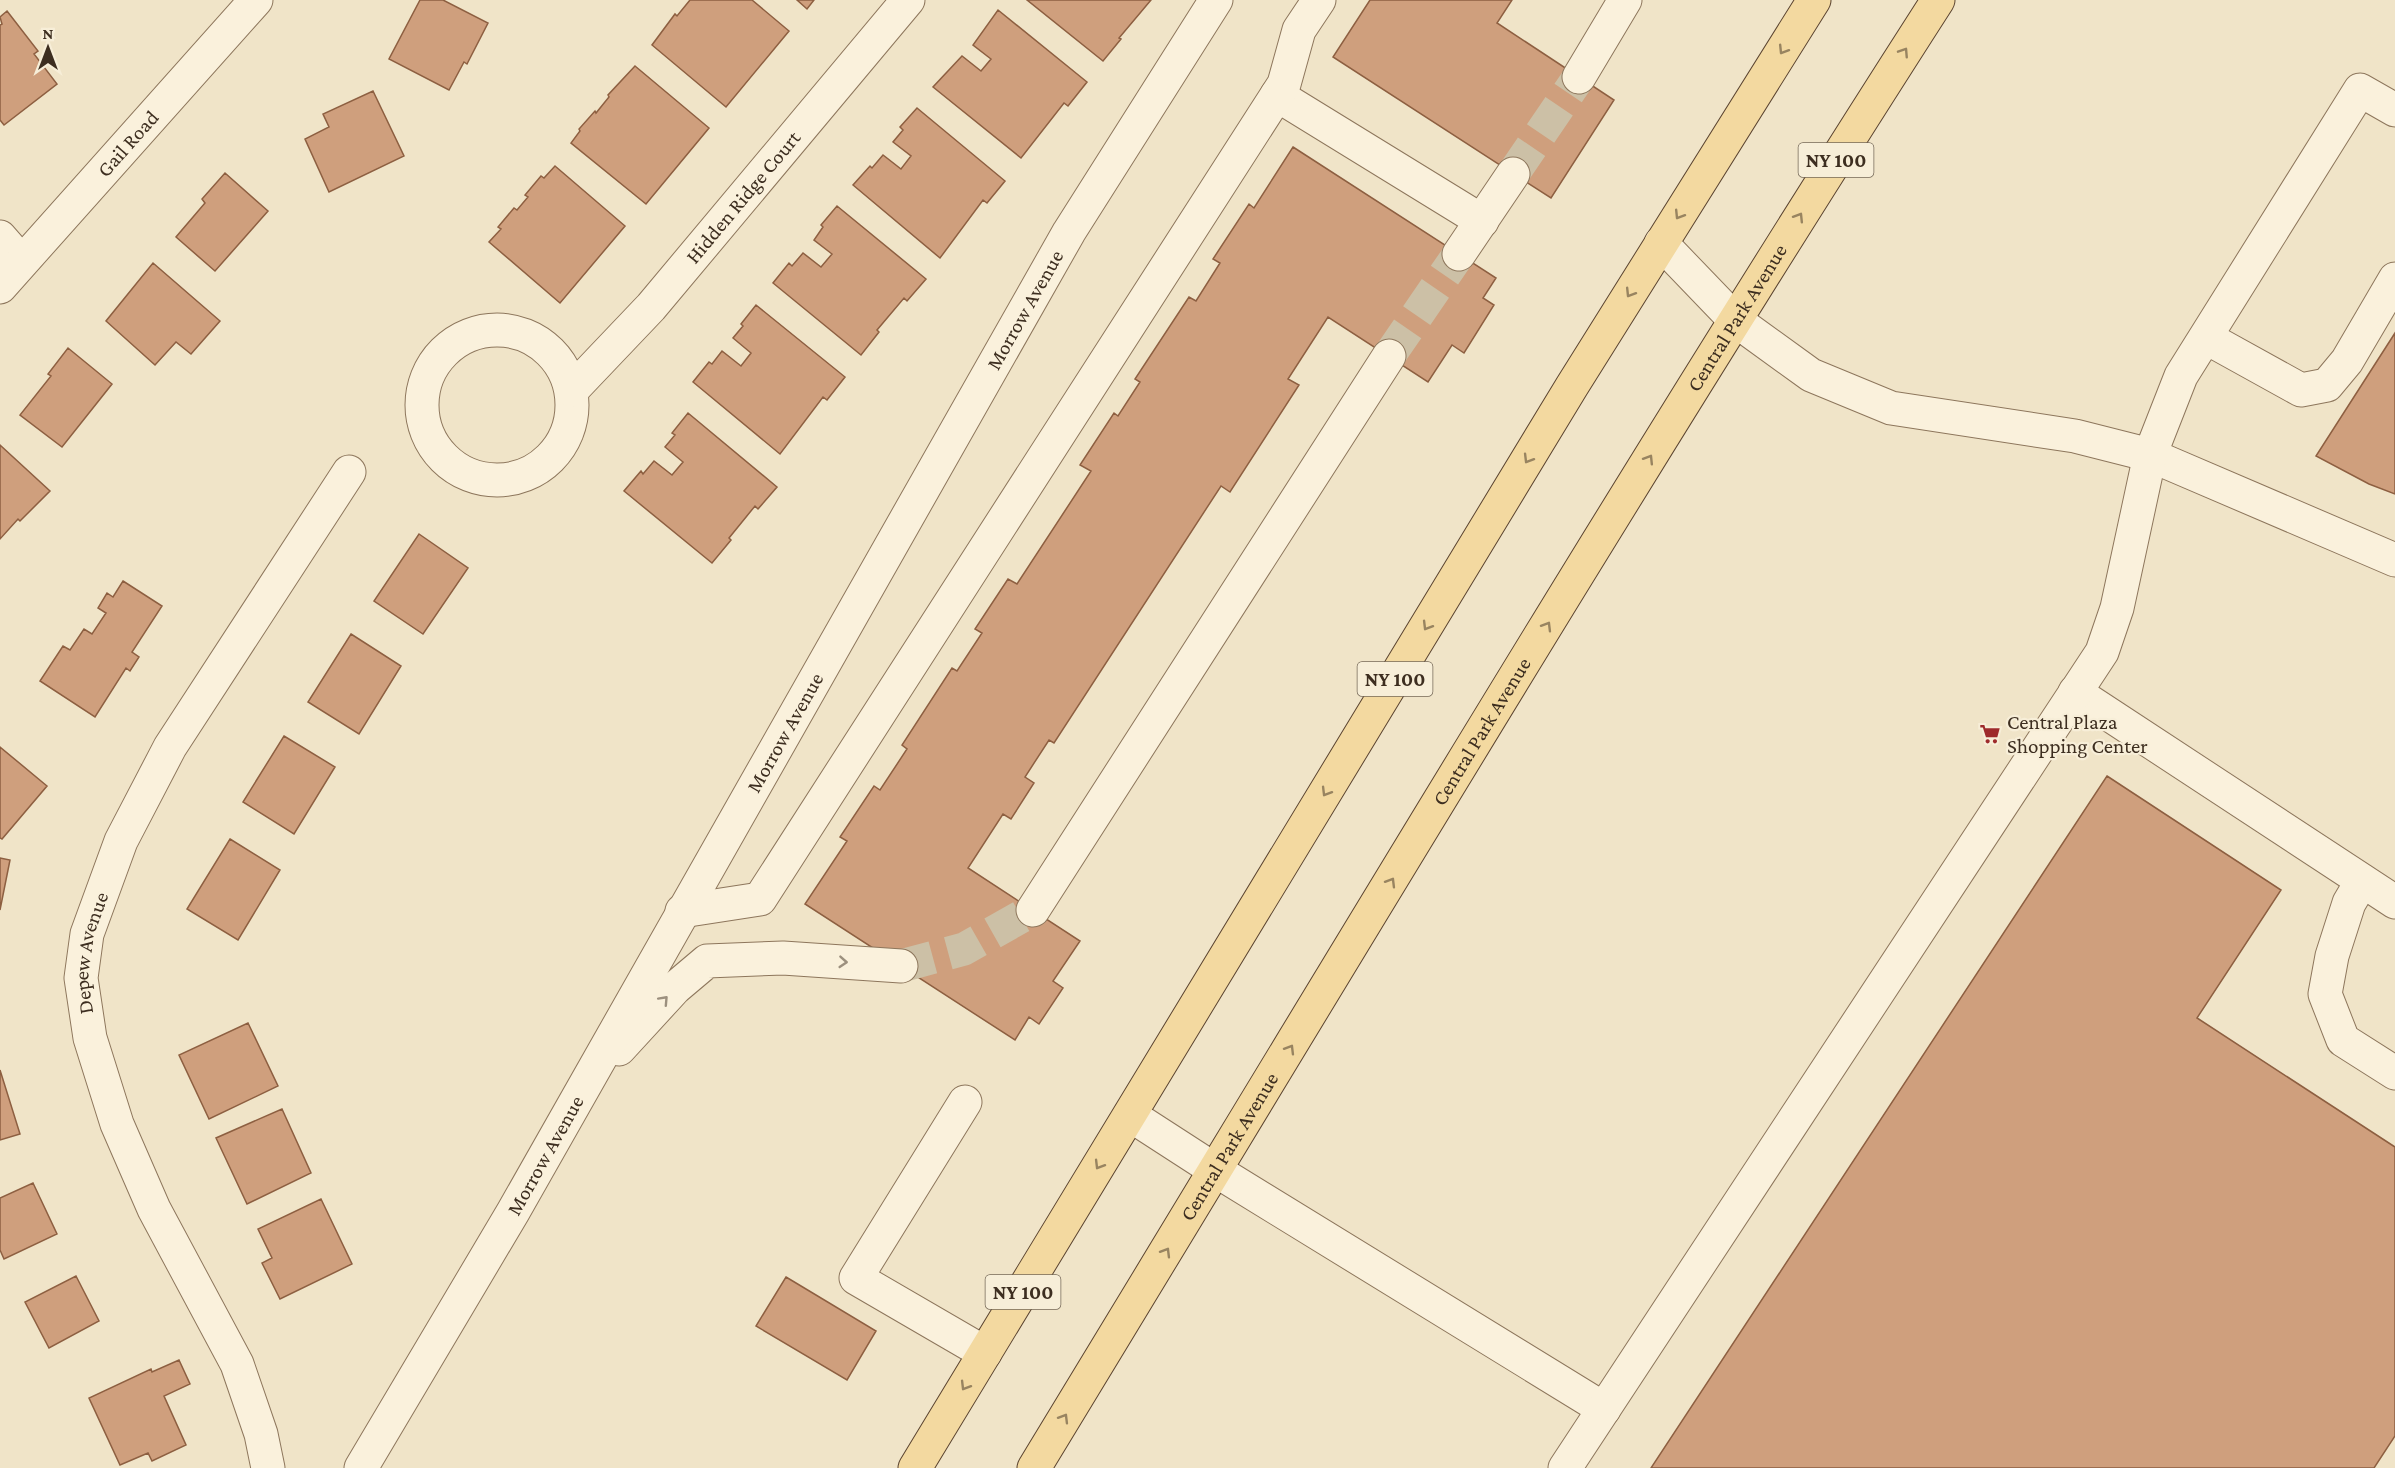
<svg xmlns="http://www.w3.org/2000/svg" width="2395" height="1468" font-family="'Crimson Pro',serif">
  <rect width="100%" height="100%" fill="#f0e4c8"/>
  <path fill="#cf9f7d" stroke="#8d5f41" stroke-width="1.5" d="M 420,0 L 443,0 L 488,23 L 467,64 L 464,62 L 449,90 L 389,59 Z
    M 690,0 L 752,0 L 789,31 L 726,107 L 652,45 L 675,14 L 677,16 Z
    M 797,0 L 814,0 L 807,9 Z
    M 1027,0 L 1151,0 L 1119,38 L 1121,39 L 1103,61 Z
    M 1370,0 L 1512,0 L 1497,23 L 1614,100 L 1551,198 L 1333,57 Z
    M 998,10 L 1087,82 L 1068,106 L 1064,103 L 1021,158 L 933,87 L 962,56 L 981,71 L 991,59 L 973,45 Z
    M 7,11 L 38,51 L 34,54 L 57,84 L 4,125 L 0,120 L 0,25 L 2,24 L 0,17 Z
    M 635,66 L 709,128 L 646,204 L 571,143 L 580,131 L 579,129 L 595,111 L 596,113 L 609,97 L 608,95 Z
    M 373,91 L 404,156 L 329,192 L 305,139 L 329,127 L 323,114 Z
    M 917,108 L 1005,181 L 987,203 L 983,200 L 940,258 L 853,185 L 870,166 L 872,168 L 883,155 L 901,169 L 911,156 L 893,142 L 903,130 L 900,127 Z
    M 1293,147 L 1496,278 L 1483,298 L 1494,305 L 1464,353 L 1452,345 L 1428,382 L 1328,317 L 1288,379 L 1299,385 L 1230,492 L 1221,486 L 1054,743 L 1049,740 L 1025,777 L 1034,783 L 1011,819 L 1003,814 L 968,868 L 1080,941 L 1053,981 L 1063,988 L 1039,1024 L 1029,1017 L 1015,1040 L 805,904 L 847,841 L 840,837 L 874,786 L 880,790 L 907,749 L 902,745 L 952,668 L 957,671 L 982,633 L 975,629 L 1008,579 L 1017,584 L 1091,471 L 1080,465 L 1114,413 L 1118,416 L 1140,382 L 1135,379 L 1189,297 L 1196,301 L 1220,263 L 1213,259 L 1249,204 L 1254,208 Z
    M 555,166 L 625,226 L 560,303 L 489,242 L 501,229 L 498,227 L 514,208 L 517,210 L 528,197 L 525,195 L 541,176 L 544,178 Z
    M 225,173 L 268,211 L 215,271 L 176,237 L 205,203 L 202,199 Z
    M 837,206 L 926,279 L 907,301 L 904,298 L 877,330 L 879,332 L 861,355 L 773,283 L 789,263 L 792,266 L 803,253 L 821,267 L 832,254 L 814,240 L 823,227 L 821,225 Z
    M 153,263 L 220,321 L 191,354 L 176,342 L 155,365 L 106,321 Z
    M 756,305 L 845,377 L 827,400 L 823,397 L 780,454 L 693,382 L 709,362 L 712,364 L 722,351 L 741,366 L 751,353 L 733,338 L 743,326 L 741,324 Z
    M 2395,333 L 2395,494 L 2369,484 L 2316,456 Z
    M 68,348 L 112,384 L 62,447 L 20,415 L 51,376 L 48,374 Z
    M 688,413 L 777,487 L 758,509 L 755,506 L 729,538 L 731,540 L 712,563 L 624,491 L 641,471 L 643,474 L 654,461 L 672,475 L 683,462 L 665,447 L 675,435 L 672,433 Z
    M 0,445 L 50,491 L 20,521 L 18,519 L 0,539 Z
    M 419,534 L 468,568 L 423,634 L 374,601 Z
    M 123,581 L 162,606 L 132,652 L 139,657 L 130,671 L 126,668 L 95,717 L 40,681 L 63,646 L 70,650 L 84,629 L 92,634 L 106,613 L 98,608 L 107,593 L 113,597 Z
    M 351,634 L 401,666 L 359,734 L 308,702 Z
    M 284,736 L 335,767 L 294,834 L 243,802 Z
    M 0,747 L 47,786 L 2,839 L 0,838 Z
    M 2107,776 L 2281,890 L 2197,1018 L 2395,1147 L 2395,1436 L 2374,1468 L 1651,1468 Z
    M 230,839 L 280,870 L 238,940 L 187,909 Z
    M 0,858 L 10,860 L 0,910 Z
    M 248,1023 L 278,1086 L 209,1119 L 179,1055 Z
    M 0,1070 L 20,1134 L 0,1140 Z
    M 282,1109 L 311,1173 L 247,1204 L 216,1138 Z
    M 33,1183 L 57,1234 L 4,1259 L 0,1250 L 0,1198 Z
    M 321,1199 L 352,1264 L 280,1299 L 262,1263 L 272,1258 L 258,1229 Z
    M 76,1276 L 99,1321 L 49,1348 L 25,1302 Z
    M 786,1277 L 876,1331 L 847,1380 L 756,1326 Z
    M 179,1360 L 190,1384 L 164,1396 L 186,1445 L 152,1461 L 148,1453 L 120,1465 L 89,1398 L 151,1369 L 152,1372 Z"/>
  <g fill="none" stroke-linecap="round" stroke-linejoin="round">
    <path stroke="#ccc0a6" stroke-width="33" stroke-dasharray="33 16" stroke-linecap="butt" d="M 1513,174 L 1579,77
      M 1389,356 L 1459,254
      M 901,966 L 964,949 L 1033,910"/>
    <g stroke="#8d765c" stroke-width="35">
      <g id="minor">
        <path d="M 1579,77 L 1625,0"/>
        <path d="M 1277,95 L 1482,221"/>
        <path d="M 0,237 L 21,261"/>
        <path d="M 1661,243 L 1735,320 L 1811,375 L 1891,408 L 2075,436 L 2150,455 L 2395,560"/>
        <path d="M 1459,254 L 1513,174"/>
        <path id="s1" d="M 0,287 L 256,0"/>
        <circle cx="497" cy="405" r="75"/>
        <path d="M 2207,338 L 2301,390 L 2327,385 L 2347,361 L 2395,279"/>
        <path id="s2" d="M 572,390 L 651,307 L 908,0"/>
        <path d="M 2075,692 L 2395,902"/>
        <path d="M 2362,881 L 2349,903 L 2332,956 L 2325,994 L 2343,1040 L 2395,1073"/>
        <path d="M 1033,910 L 1389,356"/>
        <path d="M 682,911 L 760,899 L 1284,84 L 1299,30 L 1319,0"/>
        <path d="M 619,1049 L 675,988 L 707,961 L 783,958 L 901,966"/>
        <path d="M 965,1102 L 856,1278 L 985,1353"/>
        <path d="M 1130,1115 L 1215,1170 L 1604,1409"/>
        <path id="s3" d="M 268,1468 L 261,1434 L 237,1364 L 154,1209 L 117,1124 L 90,1038 L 81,978 L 87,934 L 121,841 L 170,747 L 349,472"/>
        <path id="s4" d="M 361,1468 L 513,1212 L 1069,232 L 1216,0"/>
        <path d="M 1565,1468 L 2102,652 L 2117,608 L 2150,455 L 2181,376 L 2360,90 L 2395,110"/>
      </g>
    </g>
    <g stroke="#5b4430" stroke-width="35">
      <g id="major">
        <path d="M 915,1468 L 1572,386 L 1814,0"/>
        <path id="s5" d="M 1034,1468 C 1333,977 1627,484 1938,0"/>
      </g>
    </g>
    <use href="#minor" stroke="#faf1dc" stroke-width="33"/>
    <use href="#major" stroke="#f3d9a0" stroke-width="33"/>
  </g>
  <defs><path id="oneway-chevron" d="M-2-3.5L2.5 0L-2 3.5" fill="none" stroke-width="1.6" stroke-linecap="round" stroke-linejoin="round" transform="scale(1.5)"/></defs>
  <g stroke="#988460">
    <use href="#oneway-chevron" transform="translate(1783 50) rotate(122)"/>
    <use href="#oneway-chevron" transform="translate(1904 52) rotate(-57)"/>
    <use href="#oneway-chevron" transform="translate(1679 215) rotate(122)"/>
    <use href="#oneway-chevron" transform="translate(1799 217) rotate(-58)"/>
    <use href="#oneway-chevron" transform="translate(1630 293) rotate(122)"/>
    <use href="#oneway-chevron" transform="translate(1528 459) rotate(121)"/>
    <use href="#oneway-chevron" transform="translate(1649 459) rotate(-58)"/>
    <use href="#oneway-chevron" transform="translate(1427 626) rotate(121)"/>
    <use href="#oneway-chevron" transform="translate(1547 626) rotate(-59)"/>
    <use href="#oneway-chevron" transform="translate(1326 792) rotate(121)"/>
    <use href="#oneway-chevron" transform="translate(1391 882) rotate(-59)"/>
    <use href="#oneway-chevron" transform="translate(1290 1049) rotate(-59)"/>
    <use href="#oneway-chevron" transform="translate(1099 1165) rotate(121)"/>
    <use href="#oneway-chevron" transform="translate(1166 1252) rotate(-59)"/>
    <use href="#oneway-chevron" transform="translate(965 1386) rotate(121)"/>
    <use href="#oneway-chevron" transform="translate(1064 1418) rotate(-59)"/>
  </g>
  <g stroke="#9c907e">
    <use href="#oneway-chevron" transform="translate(843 962) rotate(4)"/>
    <use href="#oneway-chevron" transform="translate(664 1000) rotate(-47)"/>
  </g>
  <defs>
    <g id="supermarket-bare" transform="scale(1.62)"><path d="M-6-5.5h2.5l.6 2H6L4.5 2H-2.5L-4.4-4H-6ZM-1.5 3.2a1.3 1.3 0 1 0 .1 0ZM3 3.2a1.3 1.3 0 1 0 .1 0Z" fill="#9e2a2b" stroke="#f7eed8" stroke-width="2.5" paint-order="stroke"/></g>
  </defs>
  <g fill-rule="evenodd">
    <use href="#supermarket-bare" x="1990" y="734"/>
  </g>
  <g text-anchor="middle" stroke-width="4.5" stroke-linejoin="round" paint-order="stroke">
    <g fill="#f7eed8" stroke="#756857" stroke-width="1.5">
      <rect x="1798.5" y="143" width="75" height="34" rx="4.5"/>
      <rect x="1357.5" y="662" width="75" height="34" rx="4.5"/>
      <rect x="985.5" y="1275" width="75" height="34" rx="4.5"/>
    </g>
    <g font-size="20" font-weight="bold" fill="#3d2e20">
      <text x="1836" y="167">NY 100</text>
      <text x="1395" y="686">NY 100</text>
      <text x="1023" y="1299">NY 100</text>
    </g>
    <g font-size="21" fill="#3d2e20" stroke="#f7eed8">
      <text dy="7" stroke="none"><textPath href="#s1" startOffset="192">Gail Road</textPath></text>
      <text dy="7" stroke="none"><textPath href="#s2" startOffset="258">Hidden Ridge Court</textPath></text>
      <text dy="7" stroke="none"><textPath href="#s4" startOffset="1335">Morrow Avenue</textPath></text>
      <text dy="7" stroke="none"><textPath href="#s5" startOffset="1348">Central Park Avenue</textPath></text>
      <text dy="7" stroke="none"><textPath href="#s4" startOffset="849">Morrow Avenue</textPath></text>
      <text dy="7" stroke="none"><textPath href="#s5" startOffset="862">Central Park Avenue</textPath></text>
      <text dy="7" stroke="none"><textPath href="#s3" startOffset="554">Depew Avenue</textPath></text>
      <text dy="7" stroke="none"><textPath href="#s5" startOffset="376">Central Park Avenue</textPath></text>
      <text dy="7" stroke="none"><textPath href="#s4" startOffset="363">Morrow Avenue</textPath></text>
    </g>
    <g font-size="21" fill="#3d2e20" stroke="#f7eed8" text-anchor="start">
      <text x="2007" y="729">Central Plaza<tspan x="2007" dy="24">Shopping Center</tspan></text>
    </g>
  </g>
  <g transform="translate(48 48)" stroke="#f7eed8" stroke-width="4.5" paint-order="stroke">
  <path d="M0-4.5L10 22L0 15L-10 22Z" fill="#3d2e20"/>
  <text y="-9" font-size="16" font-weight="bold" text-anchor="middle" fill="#3d2e20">N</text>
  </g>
</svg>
